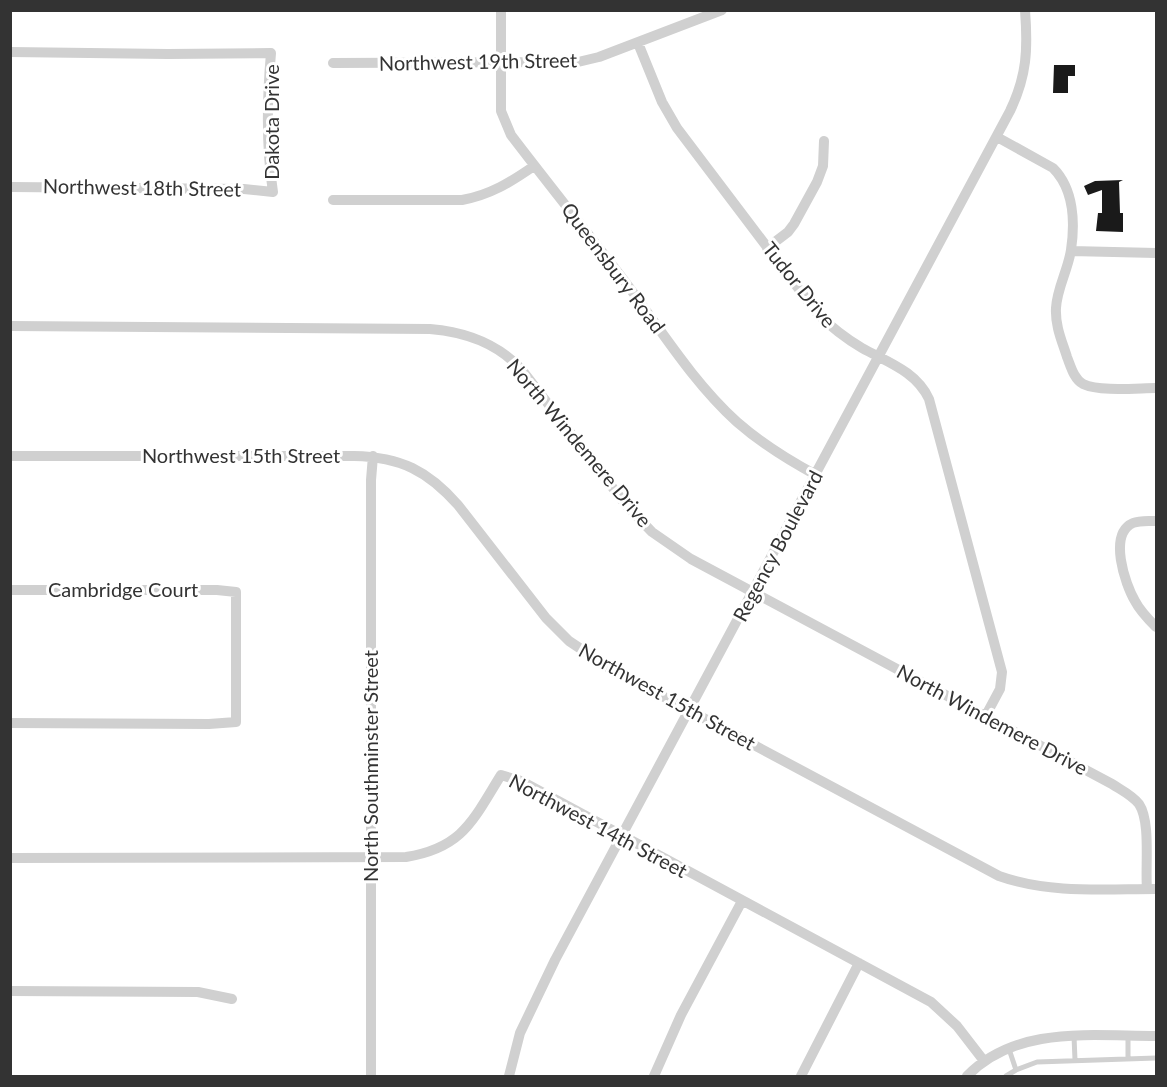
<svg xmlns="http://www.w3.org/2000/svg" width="1167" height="1087" font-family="Lato,sans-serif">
  <rect width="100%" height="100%" fill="#fff"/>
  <path fill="#1a1a1a" d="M 1054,65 L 1075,65 L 1075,76 L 1068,76 L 1068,93 L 1053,93 Z
    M 1123,180 L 1119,182 L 1120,213 L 1123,213 L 1123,232 L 1096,231 L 1098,213 L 1102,213 L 1102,190 L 1088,195 L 1084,186 L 1095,181 Z"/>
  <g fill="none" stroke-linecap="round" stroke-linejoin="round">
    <path stroke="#d0d0d0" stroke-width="5" d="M 1074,1036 L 1075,1060
      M 1128,1036 L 1128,1059
      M 1009,1049 L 1016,1070 L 1037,1062 L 1156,1058
      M 1006,1076 L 1016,1070"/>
    <path stroke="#d0d0d0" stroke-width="10" d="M 501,10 L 501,111 L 511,135 C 549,185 588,233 626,283 C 661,330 693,382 737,422 C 761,443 788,460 816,475
      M 638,43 L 662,102 L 677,128 L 817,313 C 831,327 845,338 862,348 C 887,362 916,371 929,399 L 1002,672 L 1000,689 L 985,717
      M 10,52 L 168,54 L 271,53 C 267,98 266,147 273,192 L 244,189 L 10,187
      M 333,63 L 578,62 L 599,57 L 722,10
      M 997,137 L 1053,168 C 1074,189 1075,223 1071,250 C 1068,270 1057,288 1056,308 C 1055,326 1062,341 1067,357 C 1071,367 1074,379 1083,384 C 1100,392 1138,388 1156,388
      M 333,200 L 462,200 C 490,195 511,182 534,166
      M 767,248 L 788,232 L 794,224 L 817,182 L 823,166 L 824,141
      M 1071,251 L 1156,253
      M 10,326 L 430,329 C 466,332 497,343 522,370 L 626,505 L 652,532 L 691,559 L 1112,784 C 1121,790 1132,795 1139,804 C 1151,822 1145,866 1147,889
      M 10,456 L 354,456 C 401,457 428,471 458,505 L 546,618 L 569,641 L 608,667 L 999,876 C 1050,894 1104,889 1156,889
      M 1156,521 C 1149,521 1140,520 1133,523 C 1108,534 1125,584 1135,601 C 1140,611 1149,620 1156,627
      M 10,590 L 217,590 L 236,592 L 236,722 L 209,724 L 10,723
      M 10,858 L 406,857 C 463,848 473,820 501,775 L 521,781 L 931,1002 L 957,1026 L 984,1061
      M 10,991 L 198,992 L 232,999
      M 371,1076 L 371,480 L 373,456
      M 509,1076 L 520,1033 L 555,960 L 1010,111 C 1027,76 1028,49 1025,10
      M 654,1076 L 681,1015 L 742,901
      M 801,1076 L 859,963
      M 967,1076 C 1017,1025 1091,1036 1156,1036"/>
  </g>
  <g text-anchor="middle" stroke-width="6" stroke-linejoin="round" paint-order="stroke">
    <g font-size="20" fill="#333" stroke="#fff">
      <text transform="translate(478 62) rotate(-1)" y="7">Northwest 19th Street</text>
      <text transform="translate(272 122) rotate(-90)" y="7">Dakota Drive</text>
      <text transform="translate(142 188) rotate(1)" y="7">Northwest 18th Street</text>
      <text transform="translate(613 268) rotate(53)" y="7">Queensbury Road</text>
      <text transform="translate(799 285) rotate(51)" y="7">Tudor Drive</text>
      <text transform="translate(579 443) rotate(50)" y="7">North Windemere Drive</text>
      <text x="241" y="463">Northwest 15th Street</text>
      <text transform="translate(778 546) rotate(-62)" y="7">Regency Boulevard</text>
      <text x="123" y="597">Cambridge Court</text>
      <text transform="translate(667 697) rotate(29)" y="7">Northwest 15th Street</text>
      <text transform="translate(992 720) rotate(28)" y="7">North Windemere Drive</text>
      <text transform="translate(371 766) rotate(-90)" y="7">North Southminster Street</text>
      <text transform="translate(598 826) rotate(28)" y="7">Northwest 14th Street</text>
    </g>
  </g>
  <rect width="1167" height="1087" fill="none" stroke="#333333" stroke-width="24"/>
</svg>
